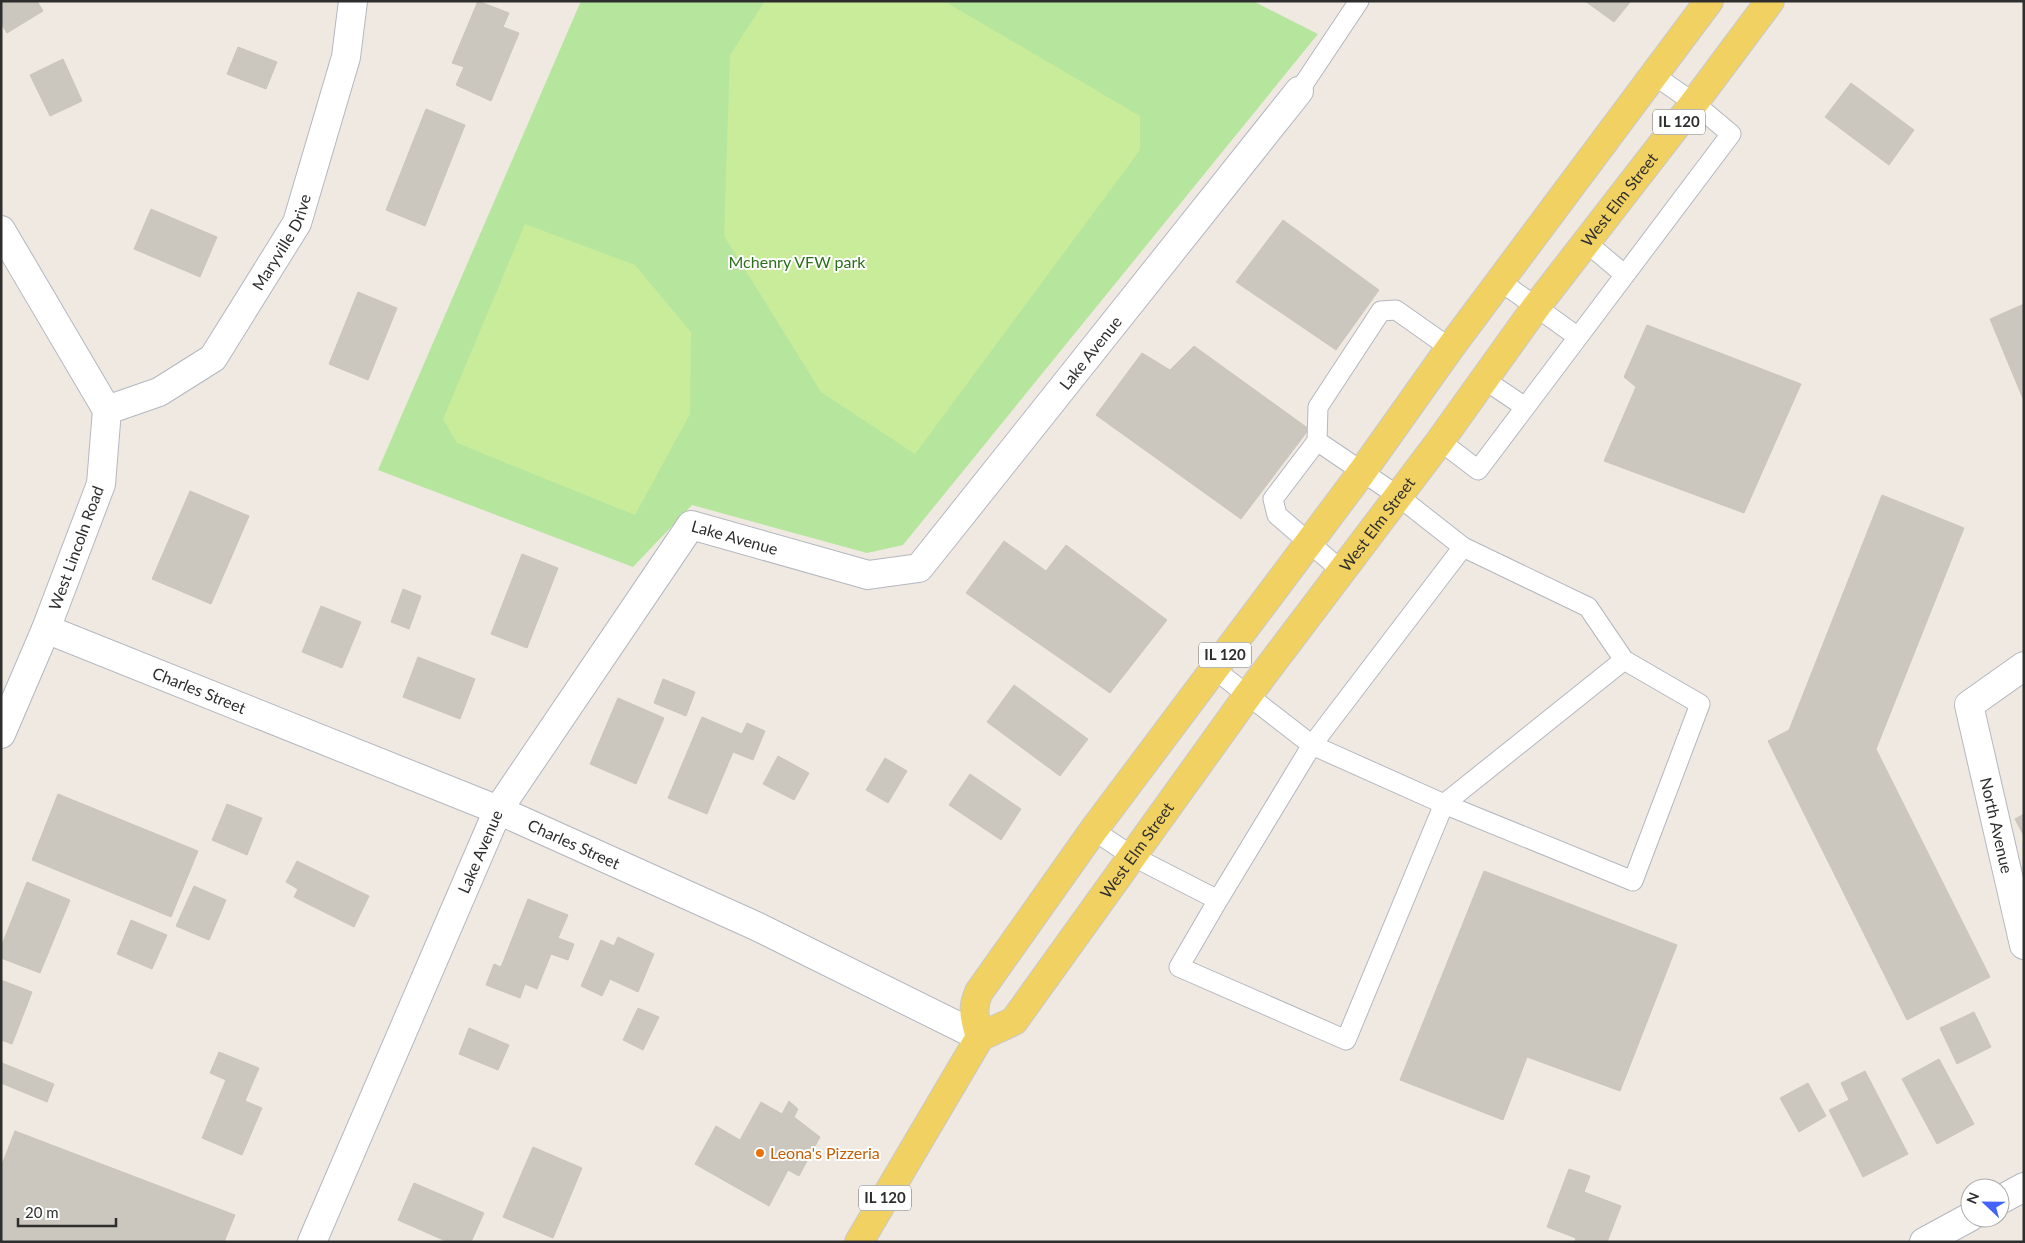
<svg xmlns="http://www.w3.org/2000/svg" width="2025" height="1243" font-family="Lato,sans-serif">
  <rect width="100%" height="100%" fill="#efe9e1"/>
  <path fill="#b6e59e" d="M 581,1 L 1253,1 L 1318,34 L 903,545 L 867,553 L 692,505 L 633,567 L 378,470 Z"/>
  <path fill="#c9ec9a" d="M 765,1 L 944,1 L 1140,116 L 1140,150 L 915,454 L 821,392 L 724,236 L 730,55 Z
    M 525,224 L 635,265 L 691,332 L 690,414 L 635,515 L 457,443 L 443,419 Z"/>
  <path fill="#cbc7bf" stroke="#cbc5ba" d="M 1,1 L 37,1 L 43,11 L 7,33 L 1,23 Z
    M 478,1 L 509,13 L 503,27 L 519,33 L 491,101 L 456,85 L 464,67 L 452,63 Z
    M 1585,1 L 1631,1 L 1614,22 Z
    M 238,47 L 277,62 L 266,89 L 227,74 Z
    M 63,59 L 82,101 L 50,116 L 30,75 Z
    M 1851,83 L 1914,130 L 1889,165 L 1825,117 Z
    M 426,109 L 465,125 L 425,226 L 386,210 Z
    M 151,209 L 217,237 L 200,277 L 134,249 Z
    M 1283,220 L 1379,290 L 1336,350 L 1236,282 Z
    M 358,292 L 397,308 L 368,380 L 329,364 Z
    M 2024,304 L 2024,401 L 1990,319 Z
    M 1647,325 L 1801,384 L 1744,513 L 1604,461 L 1636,387 L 1624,377 Z
    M 1194,346 L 1309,429 L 1241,519 L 1096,415 L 1142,353 L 1170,370 Z
    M 190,491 L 249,516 L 211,604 L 152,579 Z
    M 1882,495 L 1964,528 L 1876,749 L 1990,977 L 1907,1020 L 1768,741 L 1789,730 Z
    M 1004,541 L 1046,571 L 1066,545 L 1167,620 L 1110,693 L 966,593 Z
    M 522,554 L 558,568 L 527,648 L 491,634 Z
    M 403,589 L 421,596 L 409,629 L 391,622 Z
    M 321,606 L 361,622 L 342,668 L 302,652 Z
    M 418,657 L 475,679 L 460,719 L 403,697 Z
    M 663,679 L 695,692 L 686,716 L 654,703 Z
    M 1014,685 L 1088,739 L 1060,776 L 987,722 Z
    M 618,698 L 664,718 L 636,784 L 590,764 Z
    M 702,717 L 742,734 L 747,723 L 765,731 L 753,760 L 733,752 L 707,814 L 668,798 Z
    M 778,756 L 809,773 L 794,800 L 763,784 Z
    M 885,758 L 907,771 L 888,803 L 866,790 Z
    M 970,774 L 1021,809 L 1001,840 L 949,805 Z
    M 58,794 L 198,851 L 171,917 L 32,860 Z
    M 227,804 L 262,818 L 247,855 L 212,840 Z
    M 2024,814 L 2024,836 L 2015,819 Z
    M 297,861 L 369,896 L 354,927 L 294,897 L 298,889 L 286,882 Z
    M 1484,871 L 1677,945 L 1620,1091 L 1527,1057 L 1503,1120 L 1400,1080 Z
    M 27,882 L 70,900 L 40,973 L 1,958 L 1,947 Z
    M 194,886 L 226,900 L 209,940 L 176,926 Z
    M 528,899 L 568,915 L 558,938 L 574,944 L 568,960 L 551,954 L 537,989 L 525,984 L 520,998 L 486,985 L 494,964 L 501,967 Z
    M 131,920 L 167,935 L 152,969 L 117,954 Z
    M 618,937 L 654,954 L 638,992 L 610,979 L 602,996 L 581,986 L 601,940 L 614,946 Z
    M 1,980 L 32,992 L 12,1044 L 1,1040 Z
    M 638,1008 L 659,1017 L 643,1050 L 623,1040 Z
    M 1974,1012 L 1991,1047 L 1957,1064 L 1940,1028 Z
    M 469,1028 L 509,1045 L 498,1070 L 459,1054 Z
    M 219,1052 L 259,1068 L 245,1101 L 262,1108 L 242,1155 L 202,1138 L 226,1080 L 210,1073 Z
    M 1939,1059 L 1974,1124 L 1937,1144 L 1902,1079 Z
    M 2,1063 L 54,1084 L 47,1102 L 1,1083 Z
    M 1865,1071 L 1908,1154 L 1863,1177 L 1829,1110 L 1849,1100 L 1841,1083 Z
    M 1808,1083 L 1826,1116 L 1799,1132 L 1780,1098 Z
    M 789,1101 L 798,1109 L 794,1117 L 820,1137 L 799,1176 L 788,1170 L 769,1206 L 695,1164 L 716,1126 L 740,1140 L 761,1102 L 782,1114 Z
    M 15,1131 L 235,1215 L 224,1242 L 1,1242 L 1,1167 Z
    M 533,1147 L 582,1168 L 553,1238 L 503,1217 Z
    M 1569,1169 L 1590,1176 L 1584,1192 L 1621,1206 L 1607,1242 L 1575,1242 L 1576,1238 L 1547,1227 Z
    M 414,1183 L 484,1213 L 471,1242 L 448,1242 L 398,1220 Z"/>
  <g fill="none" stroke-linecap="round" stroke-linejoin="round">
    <g stroke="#b4b7c1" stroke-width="21">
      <path id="service" d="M 1299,91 L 1359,1
        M 1587,243 L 1625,275
        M 1500,281 L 1578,337
        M 1485,380 L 1525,407
        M 1440,441 L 1478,470 L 1731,134 L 1694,103 L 1654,75
        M 1463,547 L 1588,607 L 1624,660 L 1700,704 L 1633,881 L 1444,804 L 1624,660
        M 1342,571 L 1277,515 L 1273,499 L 1317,441 L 1318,407 L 1381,311 L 1396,310 L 1450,348
        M 1093,830 L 1132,856 L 1218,900 L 1179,967 L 1346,1040 L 1444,804 L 1312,745 L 1214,669
        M 1218,900 L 1312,745 L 1463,547 L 1398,496 L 1317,441"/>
    </g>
    <g stroke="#b4b7c1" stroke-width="30">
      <g id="minor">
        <path id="s1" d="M 107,410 L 159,392 L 213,358 L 297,223 L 346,57 L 353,1"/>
        <path id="s2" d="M 46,629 L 498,810 L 756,926 L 980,1037"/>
        <path id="s3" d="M 2024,666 L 1969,705 L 2024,945"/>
        <path d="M 2000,1200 L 2024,1187"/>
        <path id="s4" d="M 312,1242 L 498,810 L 691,525 L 868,575 L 919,568 L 1299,91"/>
        <path d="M 1924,1242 L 1970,1217"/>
      </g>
    </g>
    <g stroke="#b4b7c1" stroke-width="30">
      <path id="tertiary" d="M 1,230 L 107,410 L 101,484 L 46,629 L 1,734"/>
    </g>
    <g stroke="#c9c9c9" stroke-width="30">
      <g id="primary">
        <path d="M 980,1037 C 975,1019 971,1010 979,992 L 1095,828 L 1362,472 L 1450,348 L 1709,1"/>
        <path id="s5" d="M 859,1242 L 980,1037 L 1014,1021 L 1248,695 L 1440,441 L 1536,307 L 1694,103 L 1770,1"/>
      </g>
    </g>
    <use href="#service" stroke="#fff" stroke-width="19"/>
    <use href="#minor" stroke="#fff" stroke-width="28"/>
    <use href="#tertiary" stroke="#fff" stroke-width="28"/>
    <use href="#primary" stroke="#f2d163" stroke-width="28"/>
  </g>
  <circle fill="#e8710a" stroke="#fff" stroke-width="2" cx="760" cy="1153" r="5"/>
  <g text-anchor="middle" stroke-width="4" stroke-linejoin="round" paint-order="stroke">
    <g fill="#fff" stroke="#6d6d6d" stroke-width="1">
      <rect x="1653" y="109.5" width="52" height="25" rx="4"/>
      <rect x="1199" y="642.5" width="52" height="25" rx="4"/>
      <rect x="859" y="1185.5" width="52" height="25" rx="4"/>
    </g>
    <g font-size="15" font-weight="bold" fill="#2e2e2e">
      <text x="1679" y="127">IL 120</text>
      <text x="1225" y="660">IL 120</text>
      <text x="885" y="1203">IL 120</text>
    </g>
    <g font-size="16" fill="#2e2e2e" stroke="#fff">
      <text dy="6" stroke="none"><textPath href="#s5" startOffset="1296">West Elm Street</textPath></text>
      <text dy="6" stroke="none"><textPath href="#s1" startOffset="254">Maryville Drive</textPath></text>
      <text dy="6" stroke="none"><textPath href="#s4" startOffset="1325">Lake Avenue</textPath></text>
      <text dy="6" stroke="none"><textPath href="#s5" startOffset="891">West Elm Street</textPath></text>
      <text dy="6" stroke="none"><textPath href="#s4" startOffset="860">Lake Avenue</textPath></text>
      <text transform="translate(76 548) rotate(-70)" y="6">West Lincoln Road</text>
      <text dy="6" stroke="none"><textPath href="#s2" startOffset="165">Charles Street</textPath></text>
      <text dy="6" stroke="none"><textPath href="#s3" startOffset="191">North Avenue</textPath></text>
      <text dy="6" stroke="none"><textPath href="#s2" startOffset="570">Charles Street</textPath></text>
      <text dy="6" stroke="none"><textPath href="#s5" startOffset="486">West Elm Street</textPath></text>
      <text dy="6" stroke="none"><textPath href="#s4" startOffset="425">Lake Avenue</textPath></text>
    </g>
    <g font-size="16" fill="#2c6e1b" stroke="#fff">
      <text x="797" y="268">Mchenry VFW park</text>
    </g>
    <g font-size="16" fill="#c56008" stroke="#fff" text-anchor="start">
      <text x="770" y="1159">Leona's Pizzeria</text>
    </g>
  </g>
  <rect width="2025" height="1243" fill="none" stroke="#2e2e2e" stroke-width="5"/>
  <g transform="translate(1985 1203) rotate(292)"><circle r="24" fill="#ffffff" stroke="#ababab"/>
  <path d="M0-4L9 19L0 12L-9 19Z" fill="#4264fb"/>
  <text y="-8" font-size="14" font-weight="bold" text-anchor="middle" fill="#2e2e2e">N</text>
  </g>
  <path d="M18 1218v8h98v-8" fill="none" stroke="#2e2e2e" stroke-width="2.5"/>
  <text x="25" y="1218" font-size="15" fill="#2e2e2e" stroke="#ffffff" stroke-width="4" paint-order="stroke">20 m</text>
</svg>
